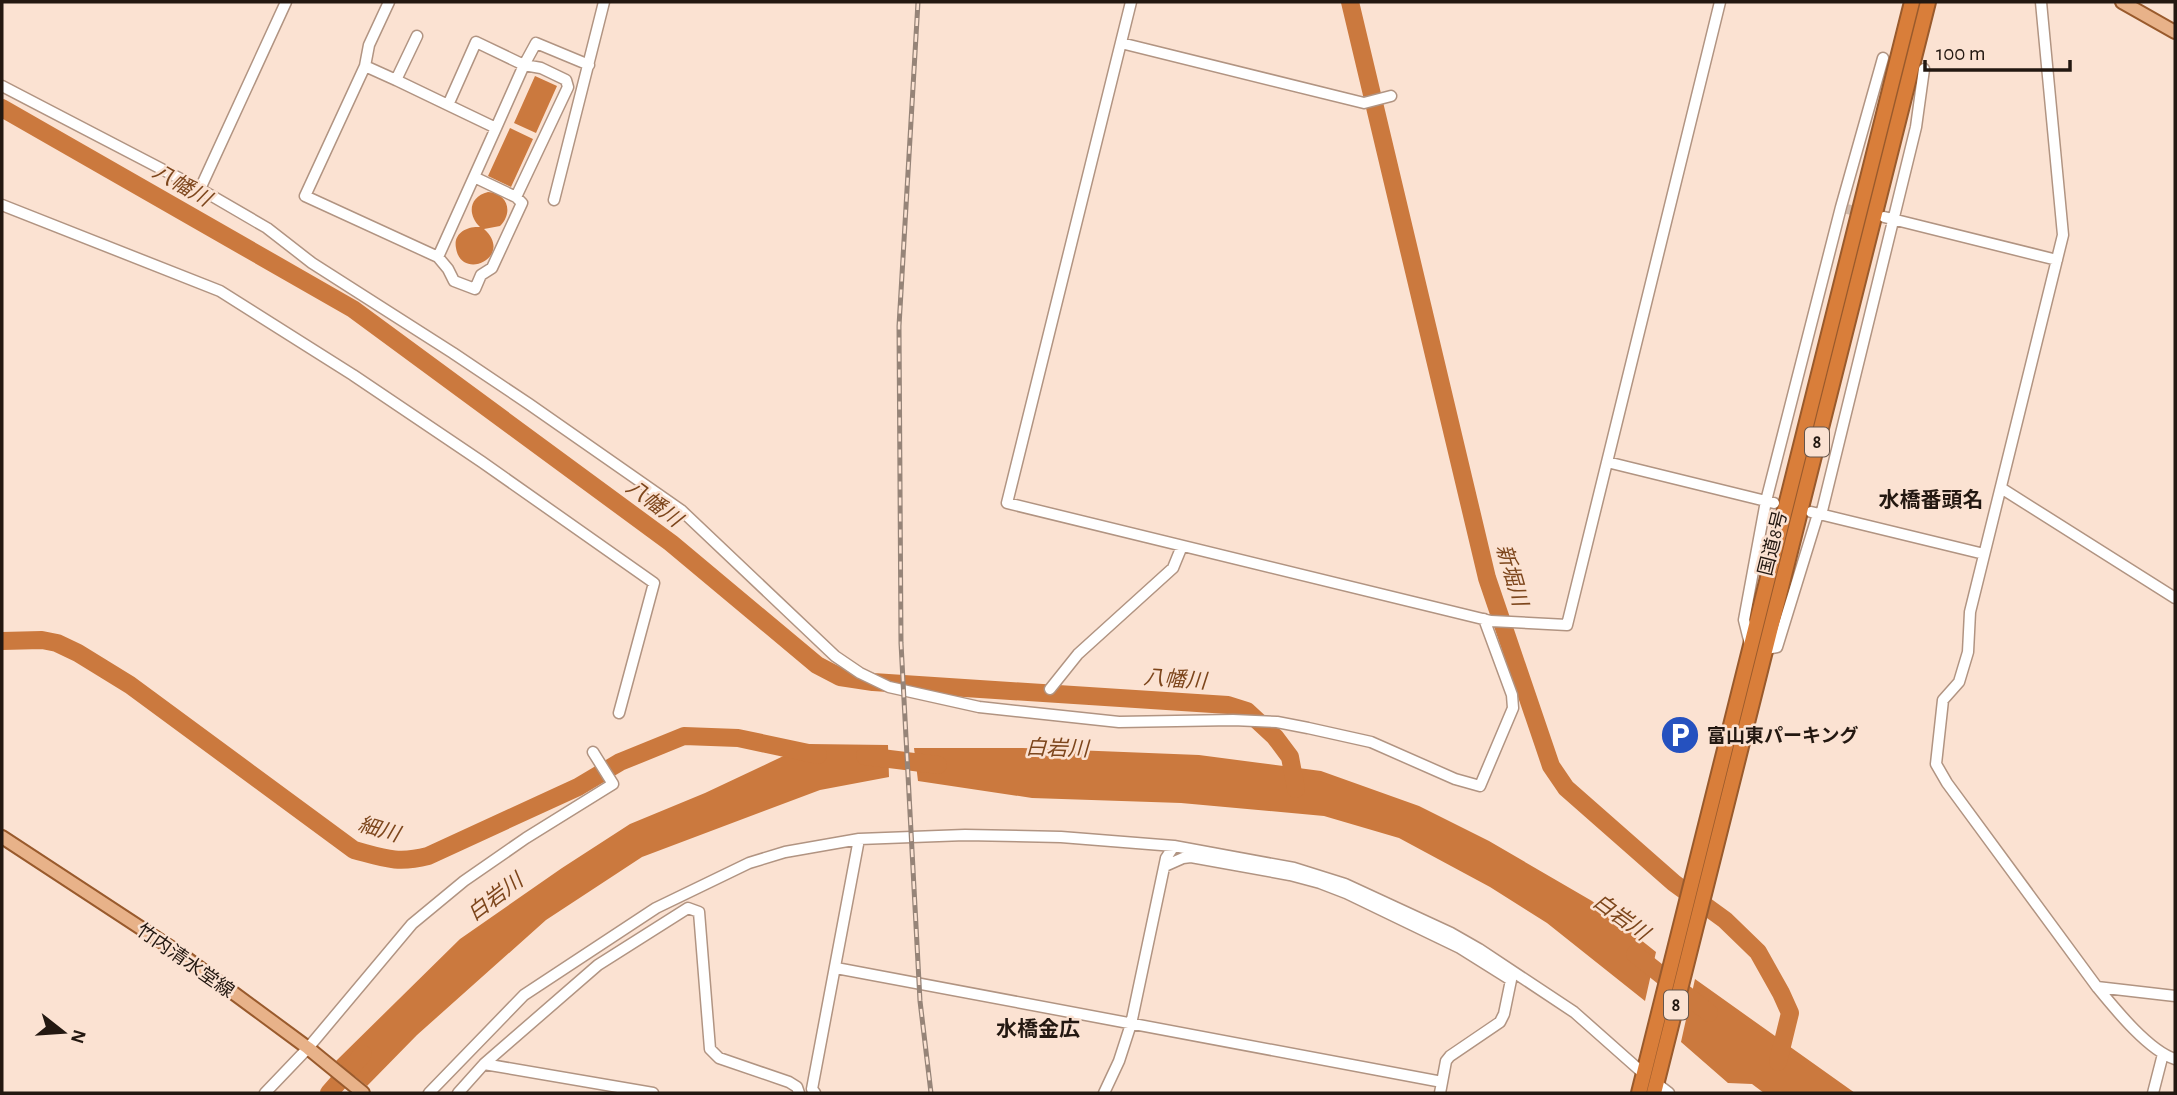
<svg xmlns="http://www.w3.org/2000/svg" width="2177" height="1095" font-family="'Alegreya Sans','Noto Sans JP',sans-serif">
  <rect width="100%" height="100%" fill="#fbe2d2"/>
  <path fill="#cb793e" d="M 535,76 L 557,86 L 536,133 L 514,123 Z
    M 510,128 L 533,139 L 511,187 L 488,176 Z
    M 488,192 C 507,193 514,212 500,226 L 484,229 C 515,257 461,282 456,248 C 453,233 467,226 480,227 C 467,214 469,197 488,192 Z
    M 809,744 L 888,745 L 889,777 L 820,790 L 642,857 L 546,920 L 417,1035 L 367,1086 L 336,1061 L 460,939 L 562,868 L 630,824 L 705,793 Z
    M 914,748 L 1023,748 L 1199,755 L 1321,771 L 1419,806 L 1489,841 L 1592,901 L 1656,952 L 1645,1001 L 1547,923 L 1490,887 L 1399,838 L 1324,816 L 1181,803 L 1032,798 L 918,781 Z
    M 1695,979 L 1855,1093 L 1764,1093 L 1752,1084 L 1728,1083 L 1681,1042 Z"/>
  <g fill="none" stroke-linecap="round" stroke-linejoin="round">
    <path stroke="#cb793e" stroke-width="18" d="M 1350,2 L 1487,578 L 1551,766 L 1566,788 L 1674,883 L 1725,920 L 1758,952 L 1781,993 L 1790,1013 L 1778,1062
      M 2,108 L 353,309 L 671,543 L 817,665 L 840,677 L 873,682 L 1228,705 L 1247,711 L 1275,737 L 1290,757 L 1296,789
      M 2,641 L 42,640 L 57,643 L 78,653 L 130,685 L 354,850 C 384,858 397,864 428,856 L 578,787 L 620,762 L 684,736 L 738,738 L 818,755
      M 865,756 L 938,765
      M 1635,954 L 1709,1013
      M 329,1093 L 363,1054"/>
    <path stroke="#d0baab" stroke-width="10" stroke-dasharray="10 5" stroke-linecap="butt" d="M 1847,209 L 1880,217"/>
    <g stroke="#b19482" stroke-width="13">
      <path id="minor" d="M 1131,2 L 1007,503 L 1491,621 L 1567,625 L 1720,2
        M 2041,2 L 2063,235 L 1970,612 L 1968,652 L 1959,682 L 1943,700 L 1936,764 L 1947,783 L 2097,987 C 2115,1009 2149,1051 2175,1059
        M 417,36 L 396,80 L 365,66 L 305,196 L 438,257 L 448,269 L 454,281 L 475,289 L 481,275 L 492,268 L 522,203 L 516,197 L 568,87 L 566,80 L 541,68 L 524,65 L 496,128 L 448,105 L 476,42 L 524,65 L 536,43 L 589,65
        M 1121,43 L 1364,103 L 1391,96
        M 365,66 L 369,45 L 389,2
        M 396,80 L 448,105
        M 2,86 L 200,189 L 267,228 L 312,263 L 453,353 L 529,404 L 681,510 L 835,656 L 860,673 L 889,687 L 979,707 L 1119,722 L 1233,720 L 1277,722 L 1308,728 L 1371,742 L 1455,779 L 1480,786 L 1513,708 L 1512,695 L 1484,619
        M 474,177 L 516,197
        M 200,189 L 286,2
        M 554,200 L 604,2
        M 2,205 L 220,291 L 353,375 L 482,462 L 654,583 L 619,713
        M 1884,217 L 2057,260
        M 438,257 L 496,128
        M 1607,462 L 1774,503
        M 2001,488 L 2175,598
        M 1811,512 L 1984,554
        M 1821,515 L 1916,127 L 1924,69
        M 1750,644 L 1744,620 L 1766,501 L 1841,207 L 1883,58
        M 1766,649 L 1777,647 L 1818,514
        M 1050,689 L 1078,654 L 1173,568 L 1182,546
        M 1165,866 L 1183,858 L 1191,857 L 1290,875 L 1320,883 L 1346,893 L 1460,948 L 1511,980 L 1504,1014 L 1500,1022 L 1450,1056 L 1446,1061 L 1440,1093
        M 836,968 L 1442,1082
        M 2097,987 L 2175,996
        M 484,1064 L 653,1093
        M 1656,1083 L 1669,1093
        M 265,1093 L 308,1048 L 412,924 L 464,881 L 526,838 L 613,784 L 593,752
        M 429,1093 L 524,995 L 656,908 L 749,863 L 785,852 L 859,839 L 965,835 L 1061,837 L 1174,846 L 1294,868 L 1345,884 L 1451,933 L 1479,949 L 1574,1012 L 1644,1074
        M 458,1093 L 484,1064 L 598,965 L 688,908 L 699,912 L 710,1049 L 719,1058 L 789,1082 L 797,1087 L 799,1093
        M 815,1093 L 812,1089 L 859,839
        M 1104,1093 L 1119,1061 L 1131,1024 L 1166,858 L 1174,846
        M 2153,1093 L 2163,1054"/>
    </g>
    <g stroke="#995a2c" stroke-width="16">
      <path id="major" d="M 2122,2 L 2175,32
        M 2,837 L 182,955 L 308,1048 L 363,1093"/>
    </g>
    <g stroke="#995a2c" stroke-width="18">
      <path id="highway" d="M 1639,1093 L 1912,2
        M 1654,1093 L 1928,2"/>
    </g>
    <use href="#minor" stroke="#fff" stroke-width="10"/>
    <use href="#major" stroke="#e8b289" stroke-width="12"/>
    <use href="#highway" stroke="#d97e3a" stroke-width="14"/>
    <g stroke="#968478" stroke-width="5">
      <path id="rail" d="M 918,2 L 899,326 L 901,643 L 920,1001 L 931,1093"/>
    </g>
    <use href="#rail" stroke="#fbe2d2" stroke-width="2.5" stroke-dasharray="8" stroke-linecap="butt"/>
  </g>
  <defs>
    <g id="parking-disc" transform="scale(2.0125)"><circle r="9.5" fill="#2551bf" stroke="#fbe2d2"/><path d="M-3.5-5.5H1a3.5 3.5 0 0 1 0 7H-1V5.5H-3.5ZM-1-3.4V-.6H.8a1.4 1.4 0 0 0 0-2.8Z" fill="#fff"/></g>
  </defs>
  <g fill-rule="evenodd">
    <use href="#parking-disc" x="1680" y="735"/>
  </g>
  <g text-anchor="middle" stroke-width="5" stroke-linejoin="round" paint-order="stroke">
    <g fill="#fbe2d2" stroke="#64554b" stroke-width="2">
      <rect x="1805" y="427.5" width="24" height="29" rx="5"/>
      <rect x="1664" y="990.5" width="24" height="29" rx="5"/>
    </g>
    <g font-size="18" font-weight="bold" fill="#231811">
      <text x="1817" y="448">8</text>
      <text x="1676" y="1011">8</text>
    </g>
    <g font-size="19" fill="#231811" stroke="#fbe2d2">
      <text transform="translate(1772 543) rotate(-76)" y="7">国道8号</text>
      <text transform="translate(186 960) rotate(35)" y="7">竹内清水堂線</text>
    </g>
    <g font-size="19" font-weight="bold" fill="#231811" stroke="#fbe2d2" text-anchor="start">
      <text x="1707" y="742">富山東パーキング</text>
    </g>
    <g font-size="21" font-style="italic" fill="#7d461c" stroke="#fbe2d2">
      <text transform="translate(182 185) rotate(30)" y="7">八幡川</text>
      <text transform="translate(654 503) rotate(37)" y="7">八幡川</text>
      <text transform="translate(1512 575) rotate(74)" y="7">新堀川</text>
      <text transform="translate(1175 679) rotate(4)" y="7">八幡川</text>
      <text transform="translate(1057 748) rotate(2)" y="7">白岩川</text>
      <text transform="translate(379 829) rotate(16)" y="7">細川</text>
      <text transform="translate(495 897) rotate(-37)" y="7">白岩川</text>
      <text transform="translate(1621 917) rotate(36)" y="7">白岩川</text>
    </g>
    <g font-size="21" font-weight="bold" fill="#231811" stroke="#fbe2d2">
      <text x="1931" y="507">水橋番頭名</text>
      <text x="1038" y="1036">水橋金広</text>
    </g>
  </g>
  <rect width="2177" height="1095" fill="none" stroke="#231811" stroke-width="7"/>
  <g transform="translate(63 1032) rotate(107)" stroke="#fbe2d2" stroke-width="5" paint-order="stroke">
  <path d="M0-5L12 26L0 18L-12 26Z" fill="#231811"/>
  <text y="-10" font-size="19" font-weight="bold" text-anchor="middle" fill="#231811">N</text>
  </g>
  <path d="M1925 60v10h145v-10" fill="none" stroke="#231811" stroke-width="3.5"/>
  <text x="1936" y="60" font-size="21" fill="#231811" stroke="#fbe2d2" stroke-width="5" paint-order="stroke">100 m</text>
</svg>
